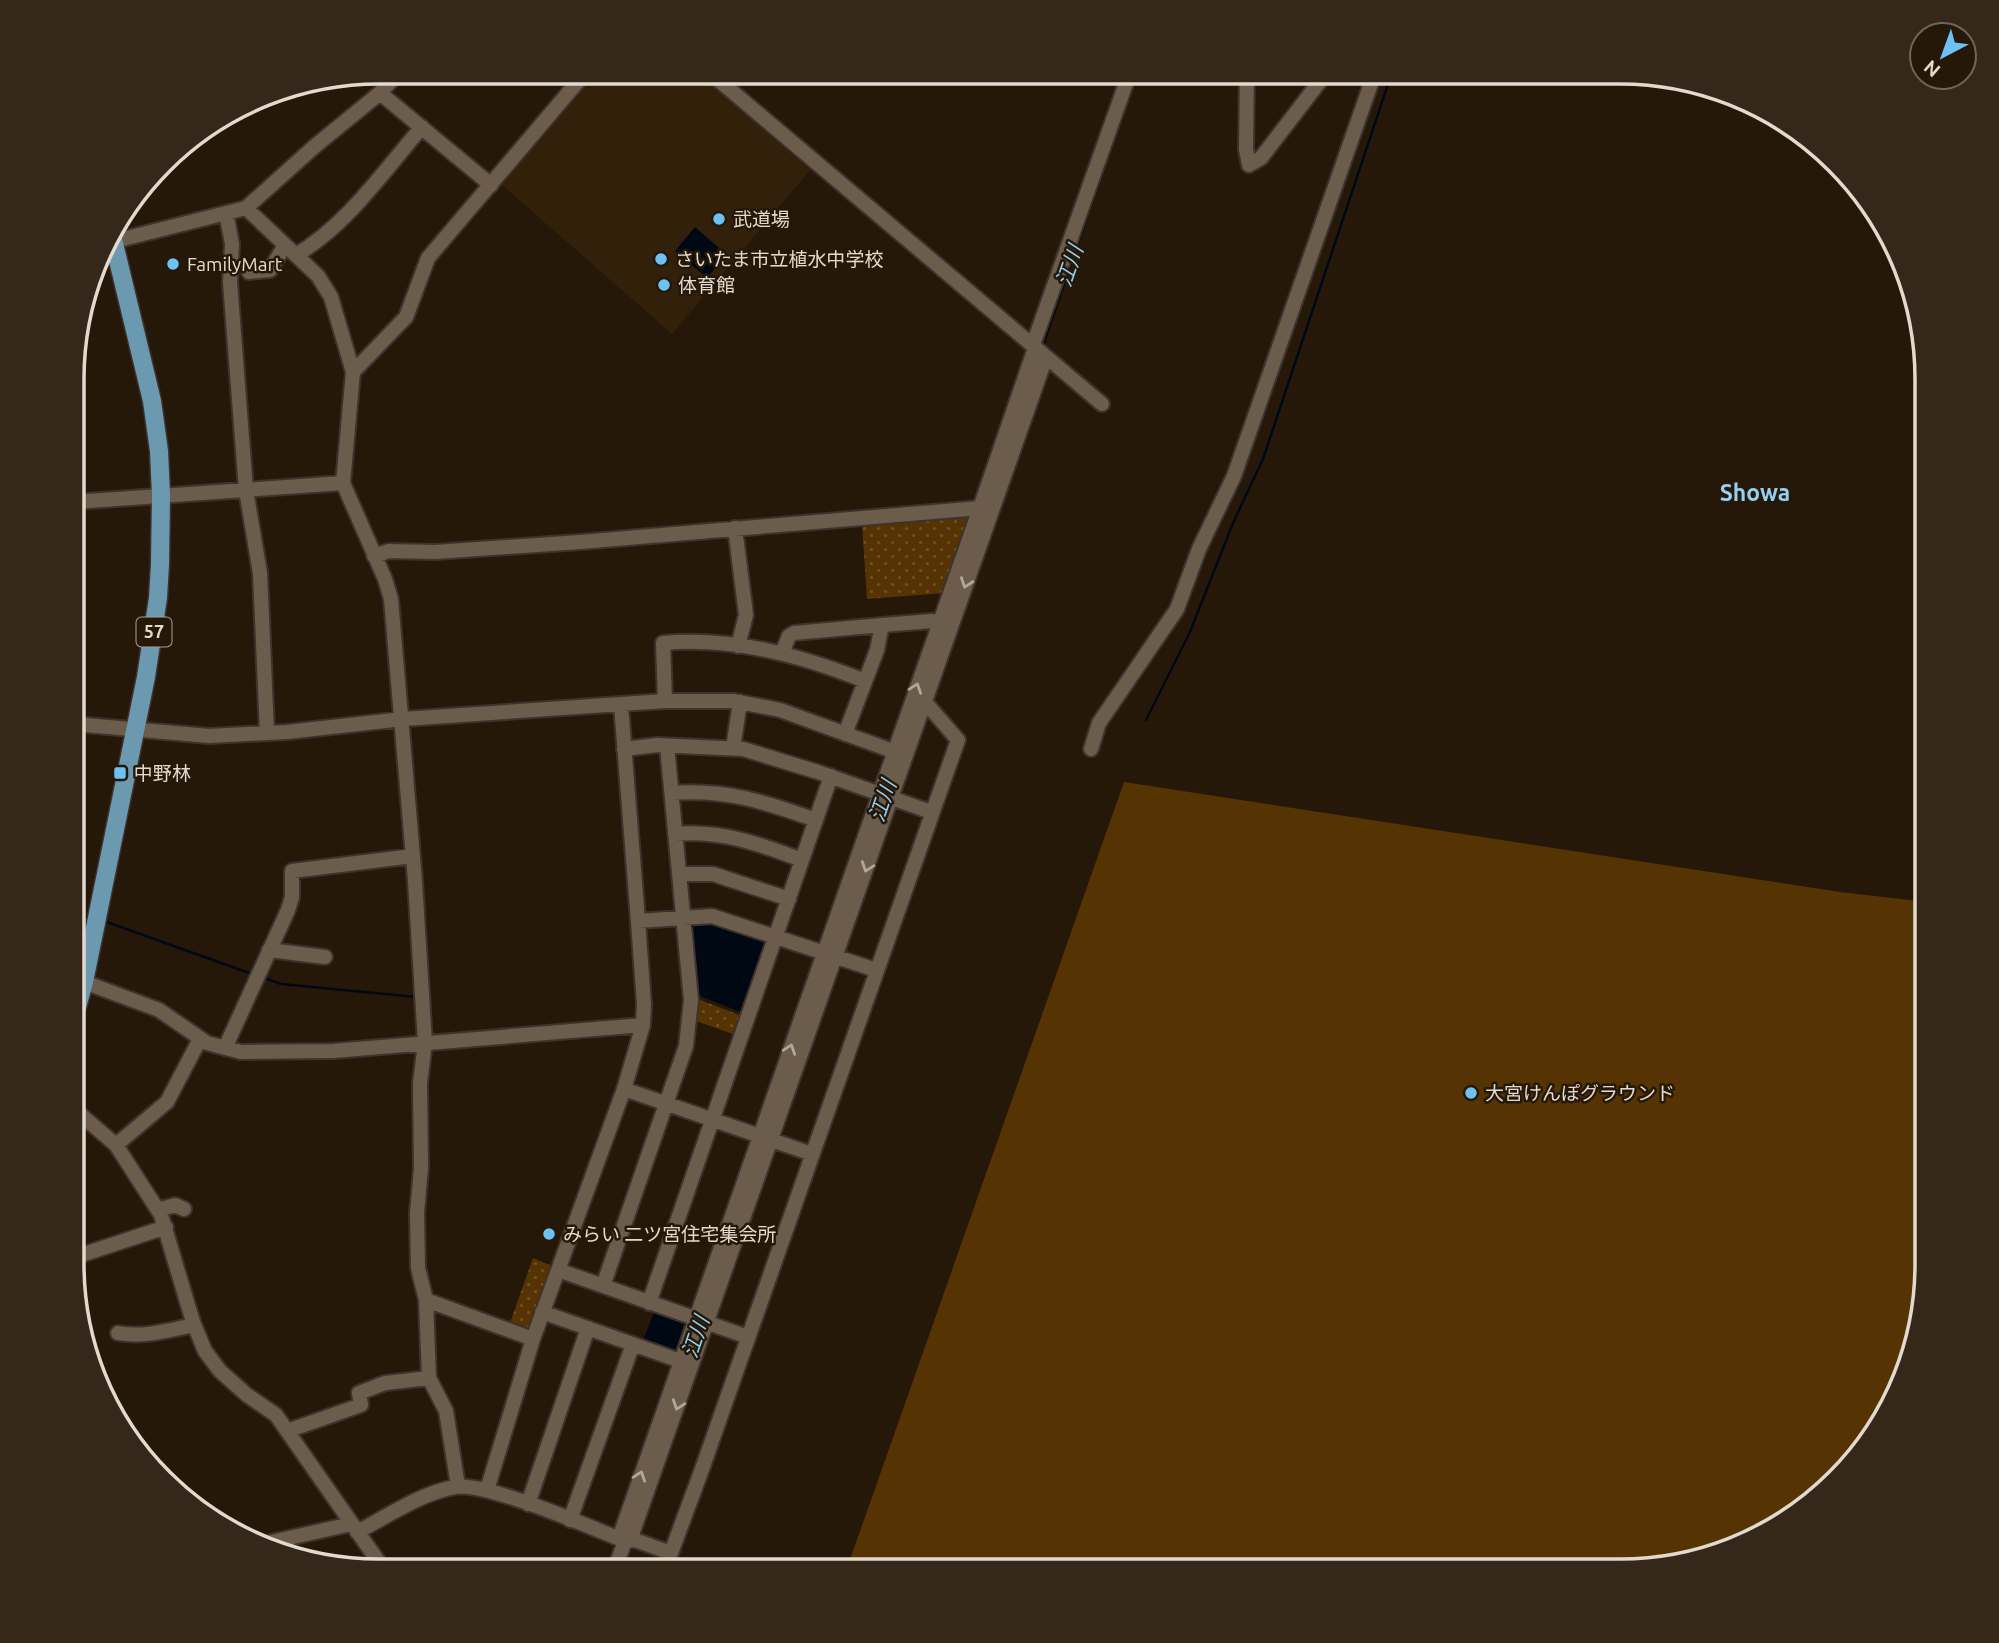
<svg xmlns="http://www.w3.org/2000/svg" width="1999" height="1643" font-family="Ubuntu,'Noto Sans JP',sans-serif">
  <defs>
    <pattern id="park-dots" width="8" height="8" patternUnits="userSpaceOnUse" patternTransform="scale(1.75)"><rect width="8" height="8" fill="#563302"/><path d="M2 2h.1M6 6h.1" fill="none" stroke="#6e5026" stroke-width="1.8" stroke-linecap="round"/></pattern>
  </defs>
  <rect width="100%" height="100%" fill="#261809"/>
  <path fill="#33200b" d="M 598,72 L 696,72 L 810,170 L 672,334 L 502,185 Z"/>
  <path fill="#563302" d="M 1124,782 L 1840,892 L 1927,902 L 1927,1284 L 1904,1382 L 1838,1481 L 1738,1548 L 1620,1571 L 846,1571 Z"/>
  <path fill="url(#park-dots)" d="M 974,512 L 944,593 L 867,599 L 862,522 Z
    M 695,998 L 742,1016 L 736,1035 L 696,1021 Z
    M 533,1258 L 552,1266 L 528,1333 L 509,1326 Z"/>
  <path fill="#000814" d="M 695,227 L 727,255 L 707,278 L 675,251 Z
    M 710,923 L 766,943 L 743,1013 L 695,994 L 689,924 Z
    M 655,1310 L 688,1322 L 676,1356 L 642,1343 Z"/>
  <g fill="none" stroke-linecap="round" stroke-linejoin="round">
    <path stroke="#000814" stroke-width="2.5" d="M 1042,348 L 1137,72
      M 1146,720 L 1190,632 L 1233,523 L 1263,459 L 1392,72
      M 73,917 L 91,916
      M 104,921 L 252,974
      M 262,977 L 281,984 L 416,997"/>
    <g stroke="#3d332e" stroke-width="18">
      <path id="minor" d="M 709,72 L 1102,404
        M 1247,72 L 1246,149 L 1249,165 L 1261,158 L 1327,72
        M 380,93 L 491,185
        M 246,208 L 318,276 L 331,297 L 353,372 L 343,483 L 385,579 L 391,599 L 415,881 L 425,1043 L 420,1083 L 421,1168 L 417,1213 L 418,1268 L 426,1300 L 429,1378 L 446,1411 L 458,1486
        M 226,213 L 232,244 L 230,282 L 246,490 L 260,573 L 267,733
        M 107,243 L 246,208 L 315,146 L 380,93 L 399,72
        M 296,255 C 347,225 383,172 422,127
        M 249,272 L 270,270 L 285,245
        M 353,372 L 406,317 L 428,258 L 586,72
        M 74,502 L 343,483
        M 735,528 L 746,615 L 738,646
        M 374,556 L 389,551 L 435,552 L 580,542 L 980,508
        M 782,653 L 789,636 L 794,633 L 882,625
        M 665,701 L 663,643 C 733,637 800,655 865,681
        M 74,724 L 209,736 L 287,732 L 403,719 L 665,701 L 734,701 L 780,710 L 901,754
        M 845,734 L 877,650 L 882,625 L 932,621 L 947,625
        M 733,748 L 740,702
        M 624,749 L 657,745 L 743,749 L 818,772 L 931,812
        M 1091,749 L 1099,723 L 1177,609 L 1199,549 L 1234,476 L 1375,72
        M 672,793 C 727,789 765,802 816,820
        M 675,834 C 721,830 760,844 802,860
        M 679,874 L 713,874 L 789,899
        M 638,921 L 712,916 L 876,970
        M 269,950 L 325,957
        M 73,987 L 84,982 L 159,1010 L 207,1043 L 241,1052 L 333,1051 L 643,1025
        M 225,1048 L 288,910 L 292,897 L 292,871 L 413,856
        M 624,1089 L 812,1154
        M 73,1108 L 116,1145 L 161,1215 L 193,1322 L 205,1351 L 220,1371 L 247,1395 L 276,1415 L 385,1571
        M 116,1145 L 167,1102 L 200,1039
        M 158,1210 L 175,1205 L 184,1209
        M 72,1258 L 166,1227
        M 558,1270 L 748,1337
        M 603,1286 L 686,1046 L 691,1000 L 667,746
        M 426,1300 L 533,1339
        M 649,1303 L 831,776
        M 542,1312 L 686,1363
        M 118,1333 C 143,1338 170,1330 194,1325
        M 287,1431 L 361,1405 L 359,1393 L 385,1383 L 429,1378
        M 487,1490 L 533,1339 L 624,1089 L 643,1025 L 644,1004 L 638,921 L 621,705
        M 528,1504 L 588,1328
        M 570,1520 L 633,1344
        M 357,1532 C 388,1516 421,1493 455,1487 C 484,1481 592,1528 625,1541 L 635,1540 L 671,1553 L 701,1472 L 958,740 L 925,702
        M 630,1540 L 1046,357
        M 258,1545 L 351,1524
        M 614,1571 L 625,1541 L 622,1530 L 980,508 L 1035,348 L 1034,342 L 1130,72"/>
    </g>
    <g stroke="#3d332e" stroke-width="21">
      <path id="major" d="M 73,1021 L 84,982 L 146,677 L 158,598 L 160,564 L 161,495 L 159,451 L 152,401 L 111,231"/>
    </g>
    <use href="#minor" stroke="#6c5c4b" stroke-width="14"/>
    <use href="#major" stroke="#6b99b0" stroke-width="18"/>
  </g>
  <defs><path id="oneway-chevron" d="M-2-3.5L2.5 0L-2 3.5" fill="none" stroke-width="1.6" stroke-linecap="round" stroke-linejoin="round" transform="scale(1.75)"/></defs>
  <g stroke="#b3a79a">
    <use href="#oneway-chevron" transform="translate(966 583) rotate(110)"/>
    <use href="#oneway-chevron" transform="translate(916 688) rotate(-71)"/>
    <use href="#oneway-chevron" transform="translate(867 867) rotate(109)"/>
    <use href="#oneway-chevron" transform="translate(790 1049) rotate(-71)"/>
    <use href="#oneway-chevron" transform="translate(678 1405) rotate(109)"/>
    <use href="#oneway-chevron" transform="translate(640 1476) rotate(-71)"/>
  </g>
  <g fill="#6dc2f3" stroke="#261809" stroke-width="2.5">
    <circle cx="719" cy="219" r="7"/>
    <circle cx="661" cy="259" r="7"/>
    <circle cx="173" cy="264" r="7"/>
    <circle cx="664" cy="285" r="7"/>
    <rect x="113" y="766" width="14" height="14" rx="3.5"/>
    <circle cx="1471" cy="1093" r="7"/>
    <circle cx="549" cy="1234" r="7"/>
  </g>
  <g text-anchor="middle" stroke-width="5" stroke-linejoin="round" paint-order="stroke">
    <rect fill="#261809" stroke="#aa9f94" stroke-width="2" x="136.5" y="617.5" width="35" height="29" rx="5"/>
    <g font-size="18" font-weight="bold" fill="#e2d9cf">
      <text x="154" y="638">57</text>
    </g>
    <g font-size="19" fill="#e2d9cf" stroke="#261809" text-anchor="start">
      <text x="733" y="226">武道場</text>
      <text x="675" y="266">さいたま市立植水中学校</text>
      <text x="187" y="271">FamilyMart</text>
      <text x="678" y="292">体育館</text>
      <text x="134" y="780">中野林</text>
      <text x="1485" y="1100">大宮けんぽグラウンド</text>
      <text x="563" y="1241">みらい 二ツ宮住宅集会所</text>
    </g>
    <g font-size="21" font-style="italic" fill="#91cff3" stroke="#261809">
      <text transform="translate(1070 266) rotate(-71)" y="7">江川</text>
      <text transform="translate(883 801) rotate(-71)" y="7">江川</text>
      <text transform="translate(696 1337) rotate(-71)" y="7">江川</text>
    </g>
    <g font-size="23" font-weight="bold" fill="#94d0f4" stroke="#261809">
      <text x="1755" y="501">Showa</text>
    </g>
  </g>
  <path d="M0 0H1999V1643H0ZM379 84H1620A295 295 0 0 1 1915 379V1264A295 295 0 0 1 1620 1559H379A295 295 0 0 1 84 1264V379A295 295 0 0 1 379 84Z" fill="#352719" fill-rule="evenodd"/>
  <path fill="none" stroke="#e2d9cf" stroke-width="3.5" d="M379 84H1620A295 295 0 0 1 1915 379V1264A295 295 0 0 1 1620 1559H379A295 295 0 0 1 84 1264V379A295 295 0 0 1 379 84Z"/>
  <g transform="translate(1943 56) rotate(221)"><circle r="33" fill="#261809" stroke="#716558" stroke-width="2"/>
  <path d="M0-5L12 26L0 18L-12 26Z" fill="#6dc2f3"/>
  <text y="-10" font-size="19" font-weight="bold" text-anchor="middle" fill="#e2d9cf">N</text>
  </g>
</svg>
